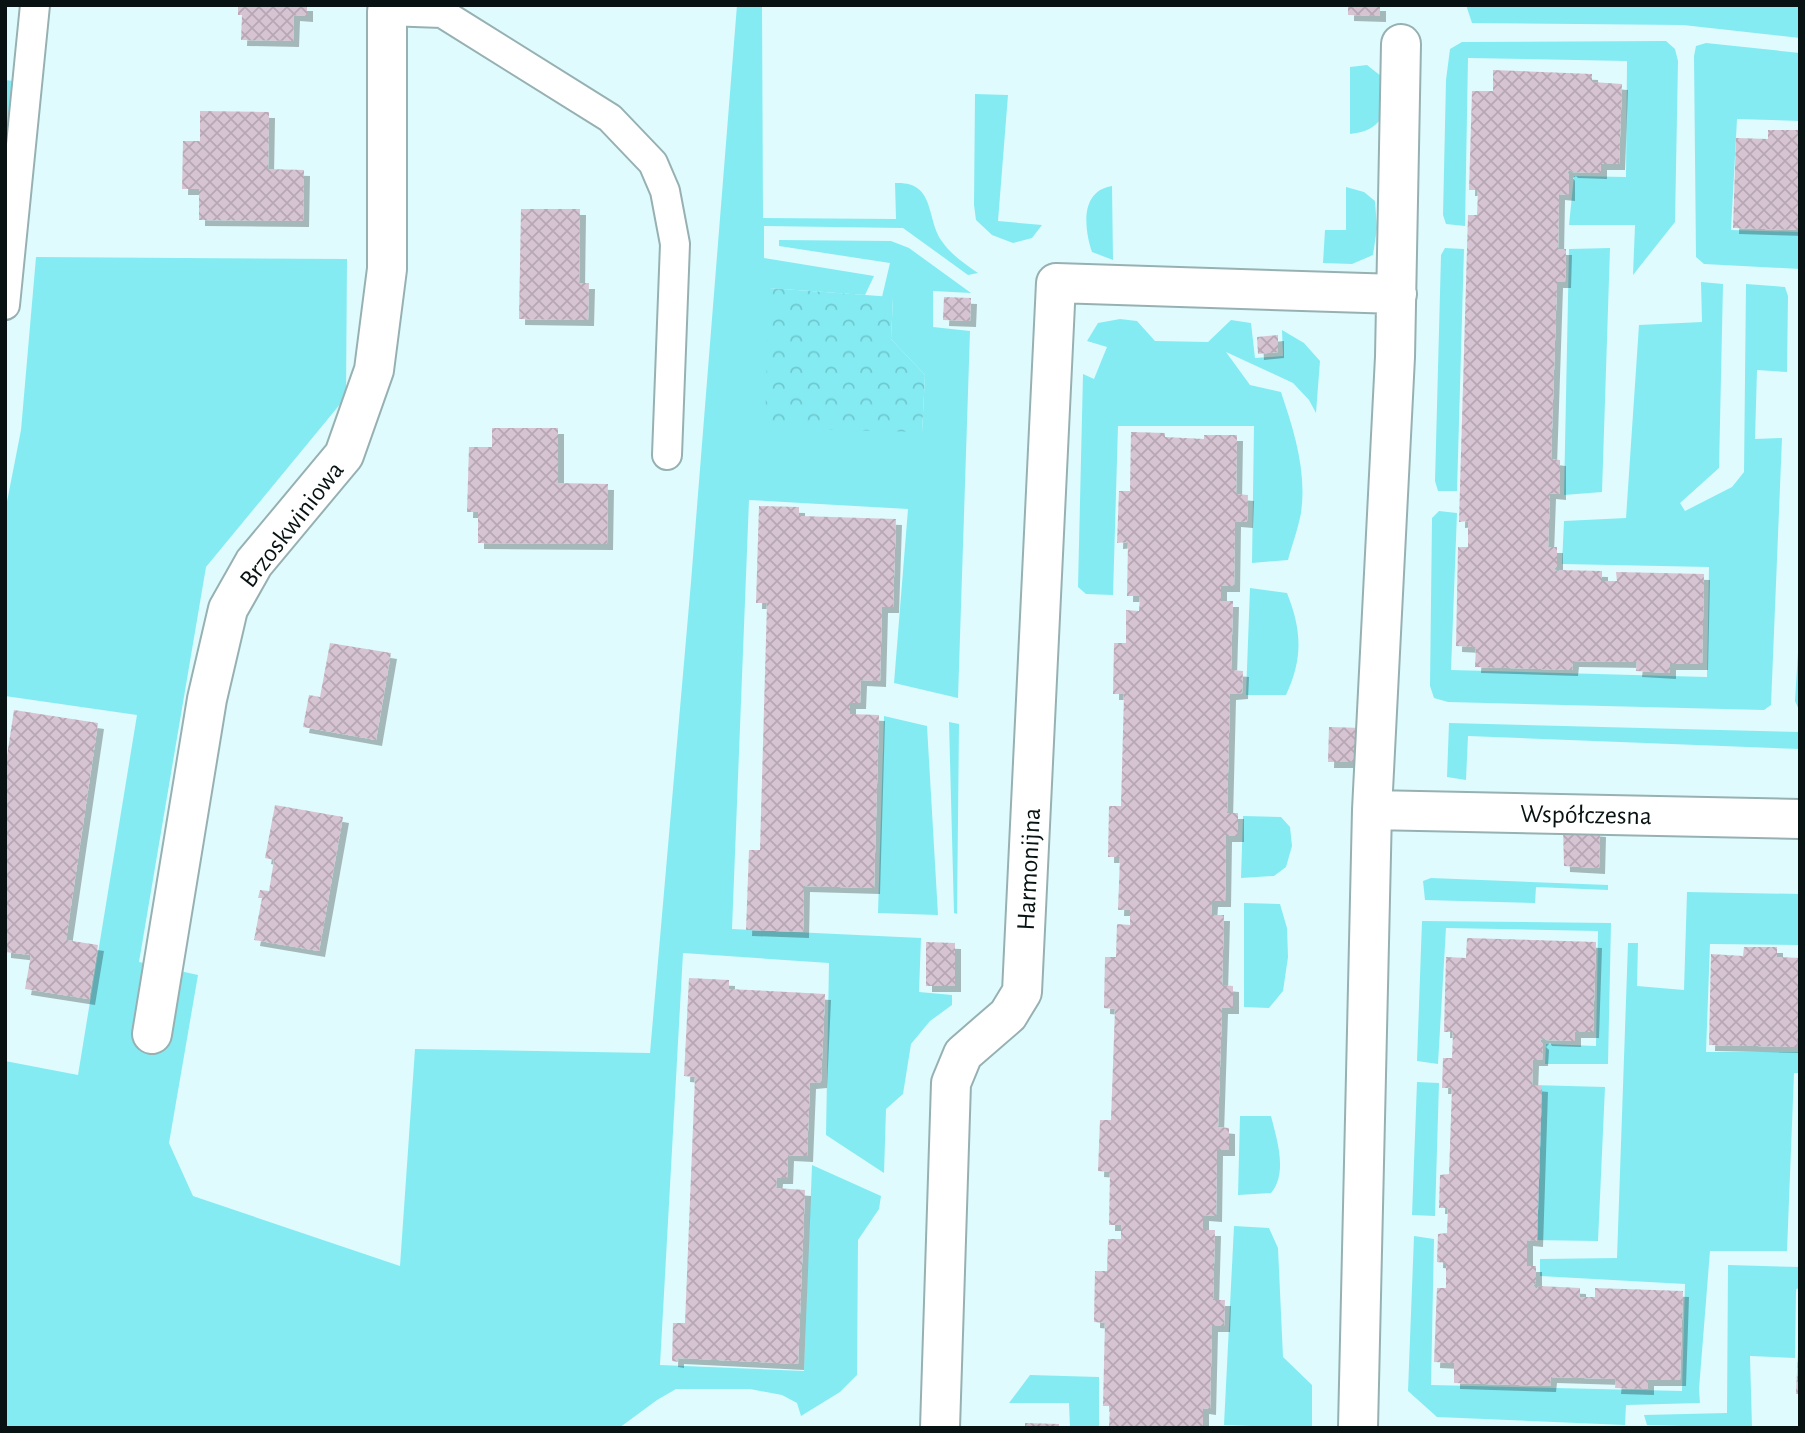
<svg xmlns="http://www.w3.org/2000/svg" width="1805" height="1433" font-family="'Alegreya Sans',sans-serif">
  <defs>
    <pattern id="park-crowns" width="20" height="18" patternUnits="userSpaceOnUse" patternTransform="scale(1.75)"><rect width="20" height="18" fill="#84ebf3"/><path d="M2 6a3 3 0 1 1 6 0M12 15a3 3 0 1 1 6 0" fill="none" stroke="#70c8cf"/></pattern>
    <pattern id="building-cross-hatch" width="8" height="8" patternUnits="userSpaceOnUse" patternTransform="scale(1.75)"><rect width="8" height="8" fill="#d7c4d3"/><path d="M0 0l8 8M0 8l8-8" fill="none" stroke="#b7a7b4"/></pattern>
    <filter id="shadow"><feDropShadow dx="6" dy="6" stdDeviation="0" flood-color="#0004"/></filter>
  </defs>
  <rect width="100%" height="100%" fill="#e0fbfd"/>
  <path fill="#84ebf3" d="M 737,5 L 762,5 L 763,218 L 896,219 L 895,183 C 935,181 926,216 941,240 C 950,254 965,264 978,273 L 968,275 L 903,228 L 764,226 L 764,258 L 874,276 L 865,295 L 769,288 L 922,432 L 925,375 L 891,339 L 893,298 L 882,297 L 890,263 L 779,246 L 779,240 L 891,241 L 909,248 L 971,293 L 933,291 L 933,327 L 970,331 L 958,698 L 894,683 L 908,509 L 749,500 L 732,929 L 921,938 L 919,992 L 952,995 L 952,1005 L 930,1021 L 911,1044 L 903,1094 L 886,1109 L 884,1173 L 826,1135 L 829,963 L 683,953 L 660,1365 L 804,1371 L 812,1165 L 881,1196 L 879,1209 L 858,1240 L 857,1375 L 840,1392 L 801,1416 L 797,1403 L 782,1395 L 750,1389 L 676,1389 L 657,1400 L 619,1428 L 5,1428 L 5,1061 L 78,1075 L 137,715 L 5,696 L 5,512 L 21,430 L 36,257 L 347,259 L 346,397 L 206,567 L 139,962 L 198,975 L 169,1143 L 193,1196 L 400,1266 L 415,1049 L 650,1053 L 691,582 Z
    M 1466,5 L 1800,5 L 1800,38 L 1683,25 L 1472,23 Z
    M 1666,41 L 1675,49 L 1678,61 L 1675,222 L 1633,275 L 1635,225 L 1569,225 L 1574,176 L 1626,177 L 1627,61 L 1468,58 L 1465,226 L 1446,224 L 1443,215 L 1446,80 L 1450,49 L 1462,42 Z
    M 1706,43 L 1800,53 L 1800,121 L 1737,119 L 1731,230 L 1800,232 L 1800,269 L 1704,264 L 1696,257 L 1694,56 L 1696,46 Z
    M 1367,65 L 1381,76 C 1387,107 1388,130 1350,134 L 1350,67 Z
    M 5,80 L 14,81 L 5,162 Z
    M 975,94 L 1008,95 L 998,221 L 1042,225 L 1032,238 L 1013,243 L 992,235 L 976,220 L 974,205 Z
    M 1112,186 L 1113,260 L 1092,252 C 1084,228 1080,191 1112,186 Z
    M 1346,187 L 1364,192 L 1375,201 L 1377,228 L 1373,255 L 1352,264 L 1323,263 L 1325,230 L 1346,230 Z
    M 1445,248 L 1464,249 L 1457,491 L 1438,491 L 1435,481 L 1441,255 Z
    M 1610,248 L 1602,492 L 1564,495 L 1569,249 Z
    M 1701,282 L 1723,284 L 1719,468 L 1680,503 L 1685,511 L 1732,487 L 1744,472 L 1746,284 L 1785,287 L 1788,296 L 1787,372 L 1757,370 L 1755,439 L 1782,438 L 1771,705 L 1764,710 L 1448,702 L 1434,698 L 1430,686 L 1432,518 L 1439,511 L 1457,513 L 1451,670 L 1707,677 L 1709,567 L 1562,564 L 1564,521 L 1626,518 L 1639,325 L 1702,322 Z
    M 1120,319 L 1137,321 L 1155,341 L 1208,342 L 1231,320 L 1251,323 L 1255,358 L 1283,356 L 1282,330 L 1304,343 L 1320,361 L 1316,413 L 1309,400 L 1293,383 L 1226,352 L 1250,385 L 1281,392 C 1294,431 1307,471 1301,513 C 1298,529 1292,545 1288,560 L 1252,563 L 1254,426 L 1118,426 L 1113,595 L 1086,594 L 1078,587 L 1083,374 L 1094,379 L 1107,347 L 1087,341 L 1098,323 Z
    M 1250,588 L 1287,593 C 1302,631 1303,658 1286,695 L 1246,695 Z
    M 1800,620 L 1800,712 L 1795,701 Z
    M 884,716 L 927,726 L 938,915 L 878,913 Z
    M 949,722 L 959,724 L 957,914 L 954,913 Z
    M 1449,723 L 1800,732 L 1800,749 L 1468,736 L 1466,780 L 1447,777 Z
    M 1243,816 L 1281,817 L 1290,827 L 1292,846 L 1286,867 L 1274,876 L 1241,878 Z
    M 1431,878 L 1608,885 L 1608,890 L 1536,887 L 1535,903 L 1425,900 L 1423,881 Z
    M 1687,892 L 1800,894 L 1800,945 L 1710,944 L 1706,1052 L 1800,1052 L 1800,1073 L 1794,1073 L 1787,1251 L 1710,1251 L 1699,1389 L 1700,1403 L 1626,1405 L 1625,1425 L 1437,1417 L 1408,1391 L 1414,1236 L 1434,1239 L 1431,1385 L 1682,1391 L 1685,1284 L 1540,1276 L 1540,1259 L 1617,1258 L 1628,943 L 1638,943 L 1637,986 L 1684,990 Z
    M 1244,903 L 1280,904 L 1287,928 L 1288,957 L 1283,991 L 1269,1008 L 1244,1007 Z
    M 1422,921 L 1611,923 L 1608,1064 L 1545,1064 L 1546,1044 L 1596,1046 L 1598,931 L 1446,928 L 1438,1064 L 1417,1061 Z
    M 1417,1082 L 1439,1083 L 1435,1216 L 1412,1215 Z
    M 1532,1085 L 1605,1087 L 1598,1241 L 1530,1240 Z
    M 1240,1116 L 1271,1116 C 1277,1140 1288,1173 1271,1193 L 1238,1195 Z
    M 1234,1226 L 1269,1228 L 1278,1248 L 1283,1357 L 1312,1385 L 1312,1428 L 1224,1425 Z
    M 1728,1265 L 1800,1267 L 1800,1288 L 1796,1289 L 1795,1358 L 1750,1356 L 1752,1428 L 1647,1425 L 1644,1415 L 1727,1413 Z
    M 1030,1375 L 1099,1377 L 1099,1428 L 1070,1428 L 1069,1403 L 1009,1403 Z"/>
  <path fill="url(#park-crowns)" d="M 769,288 L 893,297 L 891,339 L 925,375 L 922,432 L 765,428 Z"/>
  <path fill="url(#building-cross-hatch)" filter="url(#shadow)" d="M 238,5 L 307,5 L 307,16 L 294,15 L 293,41 L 241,40 L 242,15 L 238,15 Z
    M 1348,5 L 1380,5 L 1380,16 L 1348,15 Z
    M 1493,70 L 1592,74 L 1592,82 L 1622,84 L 1619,164 L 1601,164 L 1601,173 L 1572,172 L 1570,170 L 1567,172 L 1569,175 L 1569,195 L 1559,194 L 1558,249 L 1566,249 L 1565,282 L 1557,282 L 1551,459 L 1560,460 L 1560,494 L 1550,493 L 1548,547 L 1557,547 L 1557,566 L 1554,569 L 1558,572 L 1560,570 L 1602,571 L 1602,581 L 1617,581 L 1616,572 L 1704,574 L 1702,664 L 1670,664 L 1670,673 L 1636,671 L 1637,662 L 1573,661 L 1572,670 L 1475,667 L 1476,647 L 1456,646 L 1458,547 L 1468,547 L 1468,521 L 1459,522 L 1468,215 L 1477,215 L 1478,190 L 1469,190 L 1472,91 L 1493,91 Z
    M 200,111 L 269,112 L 268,169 L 304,170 L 303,221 L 199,220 L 199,189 L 182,189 L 183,141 L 200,141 Z
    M 1768,130 L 1800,130 L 1800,230 L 1733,228 L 1736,138 L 1768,139 Z
    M 521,209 L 580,209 L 579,283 L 589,283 L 588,320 L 519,319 Z
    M 944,297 L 971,298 L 970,321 L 943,320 Z
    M 1278,335 L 1278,352 L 1258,354 L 1257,337 Z
    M 492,428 L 558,428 L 558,483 L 608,484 L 607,544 L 478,543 L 478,512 L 467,512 L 469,447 L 492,447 Z
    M 1131,432 L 1165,433 L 1165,437 L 1204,439 L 1204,435 L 1237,435 L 1236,494 L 1248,495 L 1247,522 L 1235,521 L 1234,586 L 1221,586 L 1221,601 L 1233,601 L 1231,670 L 1243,671 L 1242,693 L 1230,694 L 1227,813 L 1238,813 L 1238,836 L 1226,836 L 1225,901 L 1212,901 L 1211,915 L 1224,915 L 1222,985 L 1233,986 L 1233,1008 L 1222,1008 L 1218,1127 L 1229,1128 L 1229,1150 L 1217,1150 L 1216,1216 L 1203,1215 L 1203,1230 L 1215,1230 L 1213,1300 L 1225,1300 L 1224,1326 L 1212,1326 L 1210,1409 L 1203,1408 L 1203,1428 L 1109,1428 L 1110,1406 L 1103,1406 L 1105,1323 L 1094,1322 L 1095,1271 L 1107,1271 L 1108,1239 L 1121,1239 L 1121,1225 L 1109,1225 L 1110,1172 L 1098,1171 L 1100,1120 L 1111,1120 L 1115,1009 L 1104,1008 L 1105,957 L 1116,957 L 1117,924 L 1130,925 L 1130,910 L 1118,910 L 1120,857 L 1108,857 L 1109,806 L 1121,806 L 1124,694 L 1113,694 L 1114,643 L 1126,643 L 1126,610 L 1139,611 L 1140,596 L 1127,596 L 1128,542 L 1117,543 L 1119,491 L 1130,491 Z
    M 759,506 L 799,507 L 799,516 L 896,519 L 893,607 L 882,607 L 880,681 L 861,680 L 860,703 L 850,703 L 850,714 L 879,715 L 874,888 L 804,886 L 803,932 L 746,930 L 749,850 L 760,850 L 767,603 L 756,603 Z
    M 330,643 L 391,653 L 376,740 L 303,727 L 309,695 L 320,697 Z
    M 14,710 L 98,723 L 66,940 L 98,945 L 89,999 L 25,989 L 31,955 L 5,952 L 5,769 Z
    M 1329,727 L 1363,728 L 1362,762 L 1328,762 Z
    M 275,805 L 343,817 L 319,951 L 254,940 L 262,898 L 258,898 L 260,890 L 269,891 L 274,860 L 265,858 Z
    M 1563,828 L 1600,831 L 1599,868 L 1564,866 Z
    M 1467,938 L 1596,942 L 1593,1032 L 1575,1032 L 1575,1041 L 1546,1040 L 1544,1037 L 1540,1041 L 1543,1044 L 1542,1060 L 1533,1060 L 1532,1085 L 1542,1086 L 1537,1241 L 1527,1240 L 1527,1266 L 1536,1266 L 1536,1283 L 1533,1285 L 1536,1289 L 1539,1286 L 1580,1288 L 1580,1297 L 1595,1297 L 1595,1288 L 1683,1291 L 1680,1380 L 1648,1380 L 1648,1389 L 1615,1388 L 1616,1379 L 1551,1377 L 1550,1386 L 1454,1383 L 1454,1363 L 1434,1362 L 1437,1288 L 1446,1288 L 1446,1263 L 1437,1262 L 1438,1234 L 1447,1233 L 1448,1208 L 1439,1208 L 1440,1175 L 1449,1174 L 1452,1088 L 1442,1088 L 1443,1058 L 1452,1058 L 1453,1032 L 1444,1032 L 1446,957 L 1466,958 Z
    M 926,942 L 955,943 L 955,986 L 926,986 Z
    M 1744,947 L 1777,947 L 1777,957 L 1800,958 L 1800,1038 L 1797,1038 L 1797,1047 L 1709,1045 L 1711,954 L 1743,956 Z
    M 689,978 L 729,980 L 729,989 L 825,994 L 821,1082 L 810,1083 L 807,1156 L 788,1155 L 787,1178 L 777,1178 L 776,1188 L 805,1190 L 798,1364 L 678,1358 L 678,1362 L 672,1361 L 673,1323 L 685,1323 L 695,1077 L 684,1076 Z
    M 1798,1351 L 1800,1351 L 1800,1394 L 1796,1394 Z
    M 1025,1423 L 1059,1424 L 1059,1428 L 1025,1428 Z"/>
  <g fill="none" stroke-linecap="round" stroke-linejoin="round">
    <g stroke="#97b1b3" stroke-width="32">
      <path id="service" d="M 387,5 L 387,11 L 442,13 L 610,118 L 653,163 L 665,191 L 675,244 L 667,455
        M 5,305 L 35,5"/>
    </g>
    <g stroke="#97b1b3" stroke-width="42">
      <path id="minor" d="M 1372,810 L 1800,819
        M 152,1034 L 207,699 L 228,609 L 254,563 L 344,455 L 374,370 L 387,269 L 387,11
        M 940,1428 L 951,1083 L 963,1054 L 1008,1015 L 1022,992 L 1056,283 L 1397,294
        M 1358,1428 L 1372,810 L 1395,357 L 1401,44"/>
    </g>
    <use href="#service" stroke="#fff" stroke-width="28"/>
    <use href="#minor" stroke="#fff" stroke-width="38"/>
  </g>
  <g text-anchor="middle" stroke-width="6" stroke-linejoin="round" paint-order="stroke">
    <g font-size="26" fill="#081212" stroke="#fff">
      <text transform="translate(291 524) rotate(-52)" y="9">Brzoskwiniowa</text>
      <text transform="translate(1586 814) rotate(1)" y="9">Współczesna</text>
      <text transform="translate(1028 869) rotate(-87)" y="9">Harmonijna</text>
    </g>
  </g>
  <rect width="1805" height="1433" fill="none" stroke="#081212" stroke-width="14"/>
</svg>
